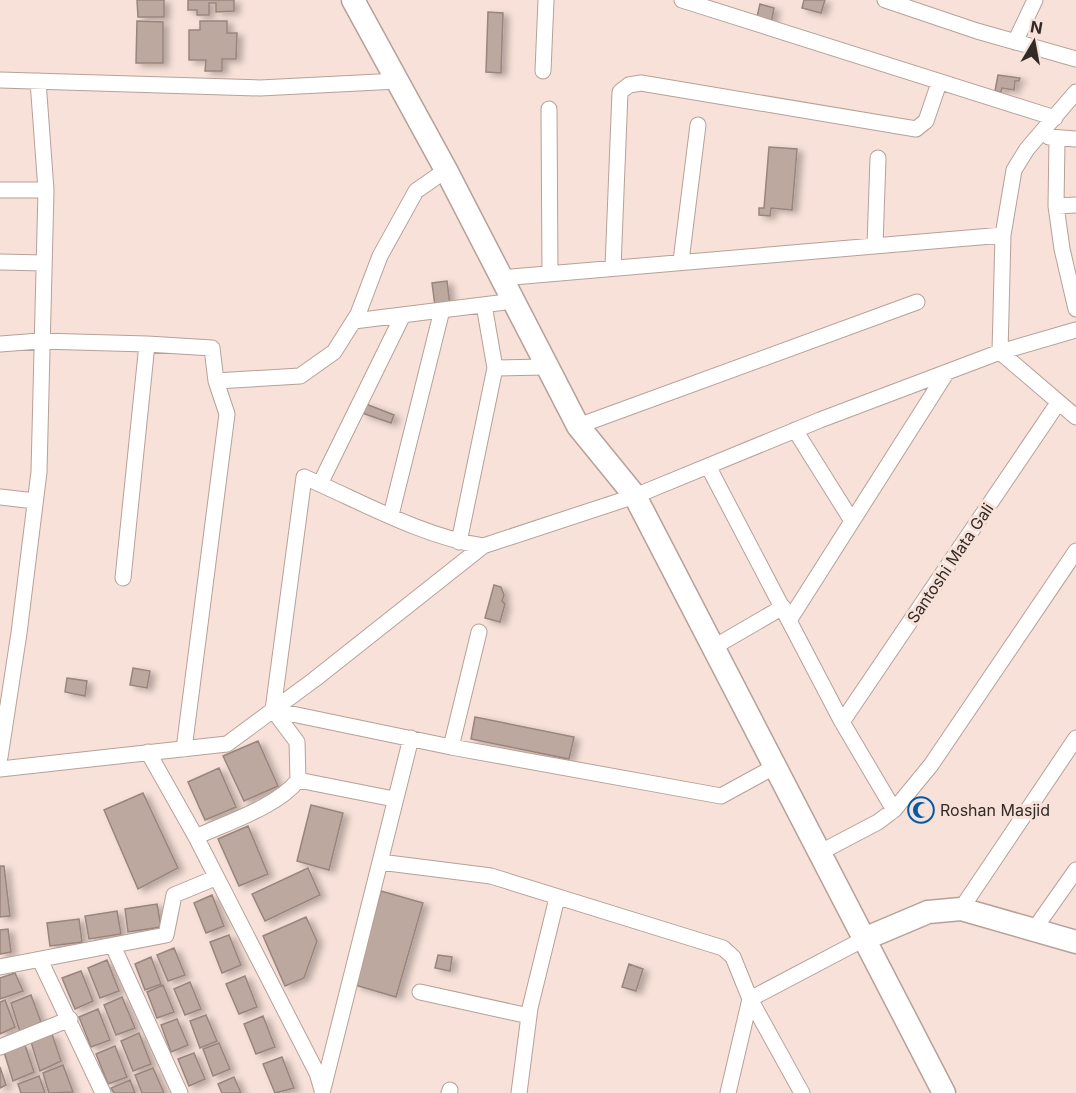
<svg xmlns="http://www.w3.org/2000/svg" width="1076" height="1093" font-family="Inter,sans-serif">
  <defs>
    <filter id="shadow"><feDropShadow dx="5.5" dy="3" stdDeviation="3" flood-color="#0004"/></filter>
  </defs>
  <rect width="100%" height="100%" fill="#f7e1d8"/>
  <path fill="#bda8a0" stroke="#99857d" stroke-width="1.5" filter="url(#shadow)" d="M 137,0 L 164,0 L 164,17 L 138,17 Z
    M 188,0 L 234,0 L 234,11 L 216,12 L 216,3 L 209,3 L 209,15 L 197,15 L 197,10 L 188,10 Z
    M 804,0 L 825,0 L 821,13 L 802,8 Z
    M 760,4 L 774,8 L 771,24 L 756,21 Z
    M 488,12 L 503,13 L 501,73 L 486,72 Z
    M 137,21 L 163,22 L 163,63 L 136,63 Z
    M 200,21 L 227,21 L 227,33 L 237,33 L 236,59 L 222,59 L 222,71 L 205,71 L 206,60 L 189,60 L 189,30 L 200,30 Z
    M 998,75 L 1020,78 L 1019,81 L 1015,81 L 1014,90 L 1002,88 L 1001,92 L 995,91 Z
    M 769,147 L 797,149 L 792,210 L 771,208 L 770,216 L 759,215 L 759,208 L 764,208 Z
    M 447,281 L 450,305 L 435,306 L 432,283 Z
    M 366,404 L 394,415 L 391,423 L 362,413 Z
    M 494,585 L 501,587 L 504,595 L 502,601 L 505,604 L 500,622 L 485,618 Z
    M 133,668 L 150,671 L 147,688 L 130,685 Z
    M 67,678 L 87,681 L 85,696 L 65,692 Z
    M 475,717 L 574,737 L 569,759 L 471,739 Z
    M 258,741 L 278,786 L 244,801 L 223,756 Z
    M 219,768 L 236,807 L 205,820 L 188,782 Z
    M 143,793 L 178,868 L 138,889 L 104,810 Z
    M 311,805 L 343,813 L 329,870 L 297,861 Z
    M 248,826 L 268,874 L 239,886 L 218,839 Z
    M 0,866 L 4,866 L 10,916 L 0,917 Z
    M 308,868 L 320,895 L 265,921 L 252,894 Z
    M 381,891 L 423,903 L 396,997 L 355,985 Z
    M 212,895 L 224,926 L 206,933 L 194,903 Z
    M 157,904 L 161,927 L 128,932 L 125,909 Z
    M 117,911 L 121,934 L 89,939 L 85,916 Z
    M 306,917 L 317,941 L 304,978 L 285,986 L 263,936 Z
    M 79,919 L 82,942 L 50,946 L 47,923 Z
    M 8,929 L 11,952 L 0,954 L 0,930 Z
    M 229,935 L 241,965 L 222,973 L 210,942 Z
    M 174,948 L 185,975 L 168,981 L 157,955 Z
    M 438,955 L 452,957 L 450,971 L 435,968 Z
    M 151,957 L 161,984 L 145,990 L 135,964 Z
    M 107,960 L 119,991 L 100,998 L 88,968 Z
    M 629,964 L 643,969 L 636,991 L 622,987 Z
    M 81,971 L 93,1001 L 75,1009 L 62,978 Z
    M 15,973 L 23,991 L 0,999 L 0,978 Z
    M 245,976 L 257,1007 L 239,1014 L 226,984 Z
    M 190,982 L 201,1009 L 185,1015 L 174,989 Z
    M 163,985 L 174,1012 L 157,1018 L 147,992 Z
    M 31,995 L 41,1022 L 20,1032 L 11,1003 Z
    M 122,997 L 135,1028 L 116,1035 L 104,1005 Z
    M 5,1000 L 15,1027 L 0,1034 L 0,1002 Z
    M 98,1009 L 110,1040 L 91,1047 L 79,1017 Z
    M 206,1015 L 217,1041 L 200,1048 L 190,1021 Z
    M 263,1016 L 275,1047 L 256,1054 L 244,1024 Z
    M 177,1019 L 188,1045 L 171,1052 L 161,1025 Z
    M 139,1033 L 151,1064 L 133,1071 L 121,1041 Z
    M 52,1034 L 61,1061 L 40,1071 L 31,1042 Z
    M 219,1043 L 230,1069 L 213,1076 L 203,1049 Z
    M 25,1045 L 34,1072 L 13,1081 L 4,1052 Z
    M 115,1046 L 127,1077 L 108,1084 L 96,1054 Z
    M 194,1053 L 205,1079 L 189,1086 L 178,1059 Z
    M 282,1057 L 294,1088 L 275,1093 L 263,1064 Z
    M 63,1065 L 73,1092 L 49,1093 L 43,1073 Z
    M 0,1067 L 6,1085 L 0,1088 Z
    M 153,1068 L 164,1093 L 142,1093 L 135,1075 Z
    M 39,1076 L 45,1093 L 21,1093 L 18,1084 Z
    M 234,1077 L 241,1093 L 222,1093 L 218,1084 Z
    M 130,1080 L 135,1093 L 114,1093 L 111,1088 Z"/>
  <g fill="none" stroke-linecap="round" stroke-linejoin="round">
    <g stroke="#b6a199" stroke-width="17">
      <path id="street" d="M 682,0 L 1055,118
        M 885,0 L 977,31 L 1076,59
        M 1015,42 L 1035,0
        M 543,71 L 546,0
        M 0,80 L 260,88 L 398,81
        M 549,109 L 550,274
        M 1049,137 L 1076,139
        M 1057,139 L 1056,206 L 1062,249 L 1076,309
        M 0,190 L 46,190
        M 1056,206 L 1076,205
        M 1003,235 L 1014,170 L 1027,149 L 1076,92
        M 875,245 L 878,158
        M 681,261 L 698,125
        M 0,262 L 44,263
        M 613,267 L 620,92 L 629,85 L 641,83 L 916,129 L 926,121 L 939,83
        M 501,278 L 1003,235 L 1000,352 L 1076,417
        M 354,321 L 514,301
        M 0,344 L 40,341 L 147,344 L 123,578
        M 147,344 L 212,348 L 216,381 L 227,414 L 184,749
        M 495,368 L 545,367
        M 216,381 L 300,376 L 334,352 L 358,314 L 380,256 L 416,191 L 446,170
        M 578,426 L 917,302
        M 795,430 L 852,521
        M 708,466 L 842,722 L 894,810 L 878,822 L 819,853
        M 320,484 L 403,315
        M 0,497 L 35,501
        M 391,515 L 442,310
        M 459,542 L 495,368 L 484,305
        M 790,619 L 947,372
        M 714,647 L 783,607
        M 273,710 L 451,747 L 721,796 L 774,767
        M 842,722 L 1058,403
        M 451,747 L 479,632
        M 148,752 L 196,837 L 317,1073 L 322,1090
        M 0,757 L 19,633 L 39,472 L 46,190 L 38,81
        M 0,769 L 227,744 L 315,679 L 483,546 L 635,496 L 820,420 L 1000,352 L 1076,330
        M 394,799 L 298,780 L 297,742 L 273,710 L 304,477 C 362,502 421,536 483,546
        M 894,810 L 931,765 L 1076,551
        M 196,837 C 226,823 279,806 298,780
        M 380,862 L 411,738
        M 961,909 L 1076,738
        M 1033,931 L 1076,870
        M 113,946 L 180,1093
        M 40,960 L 103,1093
        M 0,967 L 166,935 L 174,895 L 215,878
        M 420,992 L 529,1016
        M 0,1047 L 70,1019
        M 322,1093 L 380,862 L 491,876 L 723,948 L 733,957 L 750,999 L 802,1093
        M 449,1093 L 450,1090
        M 519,1093 L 530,1008 L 557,898
        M 728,1093 L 750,999 L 864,939"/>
    </g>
    <g stroke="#b6a199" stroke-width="25">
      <path id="secondary" d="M 353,0 L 446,170 L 578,426 L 635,496 L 944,1093
        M 864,939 L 928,912 L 961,909 L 1076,942"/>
    </g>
    <use href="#street" stroke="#fff" stroke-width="15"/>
    <use href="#secondary" stroke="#fff" stroke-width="22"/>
  </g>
  <defs>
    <g id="mosque-ring" transform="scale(1.35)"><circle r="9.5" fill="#f7e1d8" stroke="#025ba8" stroke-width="1.5"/><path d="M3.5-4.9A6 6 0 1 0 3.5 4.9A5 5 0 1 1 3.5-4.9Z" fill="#025ba8"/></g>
  </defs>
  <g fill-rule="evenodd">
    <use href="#mosque-ring" x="921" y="810"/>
  </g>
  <g text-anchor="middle" stroke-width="6" stroke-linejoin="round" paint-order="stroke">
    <g font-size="16" fill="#322a27" stroke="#f7e1d8">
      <text transform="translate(950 563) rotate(-56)" y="6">Santoshi Mata Gali</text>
    </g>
    <g font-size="16" fill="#322a27" stroke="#f7e1d8" text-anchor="start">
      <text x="940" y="816">Roshan Masjid</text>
    </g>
  </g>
  <g transform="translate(1034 42) rotate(10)" stroke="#f7e1d8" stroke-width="4.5" paint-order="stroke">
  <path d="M0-4.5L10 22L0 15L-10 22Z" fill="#322a27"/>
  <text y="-9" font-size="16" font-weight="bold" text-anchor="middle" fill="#322a27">N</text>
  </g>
</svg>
